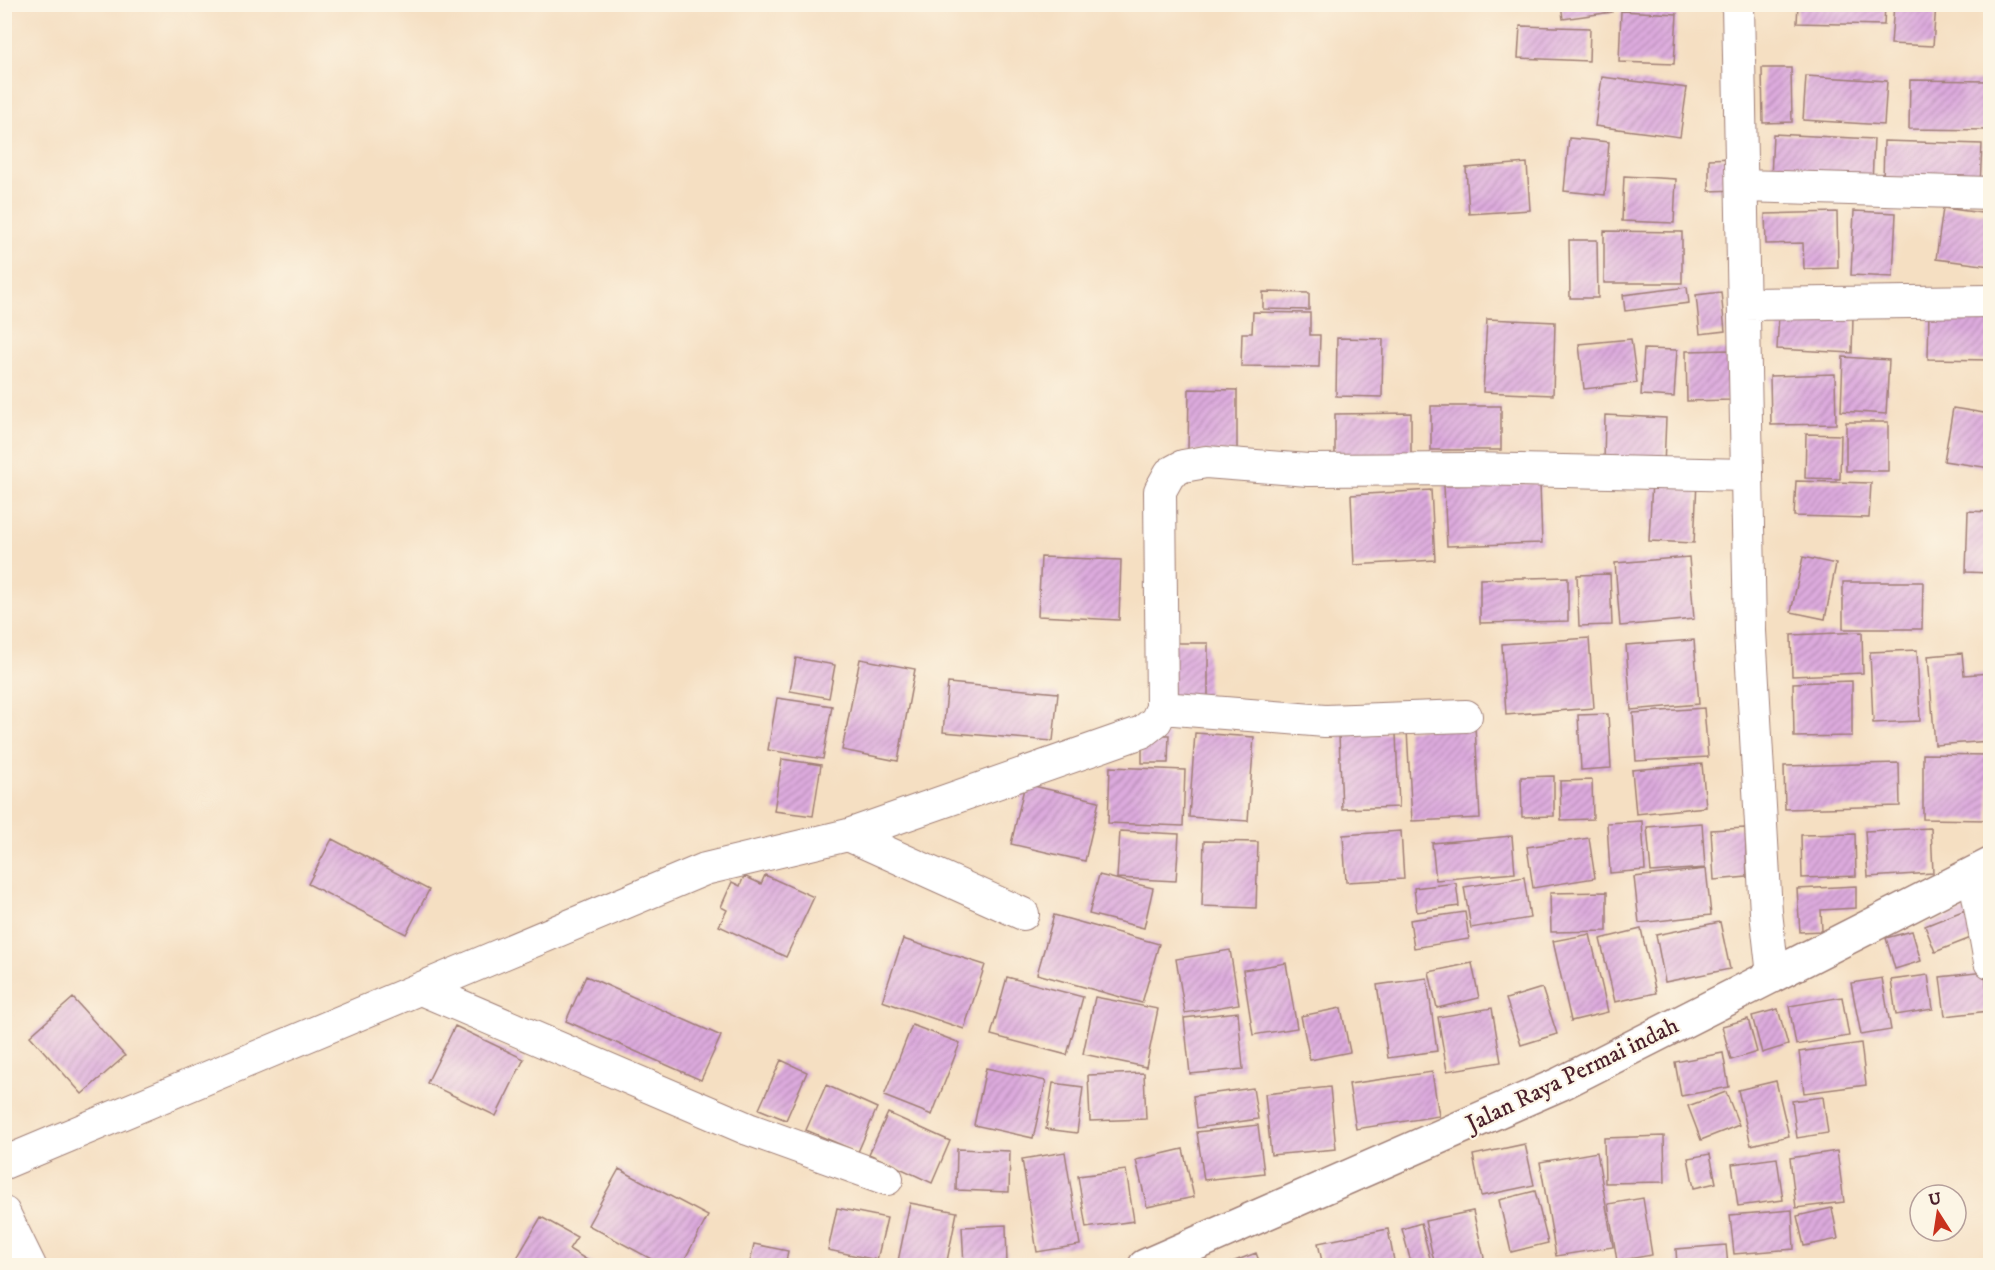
<svg xmlns="http://www.w3.org/2000/svg" width="1995" height="1270" font-family="'IM FELL DW Pica',serif">
  <defs>
    <pattern id="building-hatch" width="6" height="6" patternUnits="userSpaceOnUse" patternTransform="scale(1.5)"><rect width="6" height="6" fill="#ddabde"/><path d="M-1 1l2-2M0 6l6-6M5 7l2-2" fill="none" stroke="#b58bb4"/></pattern>
  </defs>
  <rect width="100%" height="100%" fill="#fcf5e5"/>
  <filter id="ink" filterUnits="userSpaceOnUse"><feTurbulence type="fractalNoise" baseFrequency=".0167" numOctaves="2"/><feDisplacementMap in="SourceGraphic" scale="12" xChannelSelector="R" yChannelSelector="G"/><feConvolveMatrix kernelMatrix="1 2 1 2 8 2 1 2 1" color-interpolation-filters="sRGB"/></filter>
  <filter id="wash" filterUnits="userSpaceOnUse"><feTurbulence type="fractalNoise" baseFrequency=".008" numOctaves="4" result="noise"/><feDisplacementMap in="SourceGraphic" scale="24" xChannelSelector="R" yChannelSelector="G"/><feGaussianBlur stdDeviation="1.35" result="paint"/><feColorMatrix in="noise" values="0 0 0 0 0 0 0 0 0 0 0 0 0 0 0 0 0 1.4 0 .05"/><feComposite in="paint" operator="in"/></filter>
  <g filter="url(#wash)">
    <rect width="100%" height="100%" fill="#f5dfc2"/>
    <g id="blocks">
      <path fill="url(#building-hatch)" d="M 1561,4 L 1611,4 L 1612,12 L 1563,19 Z
        M 1798,4 L 1885,4 L 1884,25 L 1797,23 Z
        M 1894,4 L 1936,4 L 1933,46 L 1891,44 Z
        M 1621,11 L 1677,14 L 1674,64 L 1619,62 Z
        M 1520,26 L 1590,28 L 1589,61 L 1518,58 Z
        M 1762,68 L 1791,68 L 1792,122 L 1763,123 Z
        M 1806,76 L 1887,81 L 1884,125 L 1803,120 Z
        M 1602,77 L 1687,88 L 1680,137 L 1595,126 Z
        M 1910,80 L 1990,81 L 1990,130 L 1909,129 Z
        M 1773,134 L 1874,139 L 1872,183 L 1771,178 Z
        M 1569,138 L 1609,142 L 1605,195 L 1564,191 Z
        M 1884,141 L 1982,144 L 1980,186 L 1883,182 Z
        M 1735,158 L 1736,190 L 1709,191 L 1709,159 Z
        M 1527,163 L 1530,210 L 1469,214 L 1466,168 Z
        M 1624,176 L 1676,179 L 1674,223 L 1622,221 Z
        M 1943,208 L 1990,214 L 1990,266 L 1936,259 Z
        M 1854,211 L 1896,213 L 1893,277 L 1851,275 Z
        M 1837,212 L 1838,268 L 1804,269 L 1803,243 L 1766,244 L 1765,214 Z
        M 1604,231 L 1682,232 L 1682,283 L 1604,283 Z
        M 1569,240 L 1597,240 L 1598,298 L 1570,298 Z
        M 1687,287 L 1689,303 L 1625,311 L 1623,295 Z
        M 1263,292 L 1309,293 L 1309,310 L 1263,309 Z
        M 1721,292 L 1725,331 L 1700,334 L 1696,295 Z
        M 1929,309 L 1990,310 L 1990,360 L 1928,359 Z
        M 1253,312 L 1310,313 L 1310,335 L 1320,335 L 1319,367 L 1241,366 L 1242,333 L 1252,333 Z
        M 1779,313 L 1853,317 L 1852,353 L 1777,349 Z
        M 1487,319 L 1555,322 L 1553,395 L 1483,392 Z
        M 1337,338 L 1383,339 L 1382,397 L 1336,396 Z
        M 1631,339 L 1637,383 L 1584,389 L 1579,344 Z
        M 1644,349 L 1677,350 L 1674,397 L 1641,395 Z
        M 1732,350 L 1732,400 L 1687,401 L 1686,351 Z
        M 1843,357 L 1889,360 L 1886,414 L 1841,411 Z
        M 1835,374 L 1836,424 L 1771,425 L 1770,376 Z
        M 1189,389 L 1237,390 L 1237,452 L 1188,451 Z
        M 1431,406 L 1501,406 L 1501,450 L 1431,450 Z
        M 1953,408 L 1990,414 L 1990,468 L 1944,461 Z
        M 1411,413 L 1411,460 L 1335,461 L 1335,414 Z
        M 1605,415 L 1666,418 L 1664,466 L 1604,464 Z
        M 1846,422 L 1888,422 L 1888,471 L 1846,471 Z
        M 1806,434 L 1841,435 L 1840,479 L 1805,478 Z
        M 1652,480 L 1697,482 L 1694,543 L 1649,541 Z
        M 1796,481 L 1871,483 L 1869,518 L 1794,516 Z
        M 1540,483 L 1542,543 L 1447,546 L 1444,486 Z
        M 1431,490 L 1435,560 L 1354,565 L 1351,495 Z
        M 1968,511 L 1990,512 L 1990,573 L 1966,572 Z
        M 1041,557 L 1121,560 L 1119,620 L 1038,616 Z
        M 1689,557 L 1694,619 L 1620,626 L 1615,563 Z
        M 1803,557 L 1836,564 L 1825,619 L 1791,612 Z
        M 1610,574 L 1612,625 L 1579,626 L 1577,575 Z
        M 1568,577 L 1568,621 L 1480,623 L 1480,579 Z
        M 1843,582 L 1923,582 L 1922,629 L 1843,629 Z
        M 1862,632 L 1863,673 L 1792,676 L 1791,635 Z
        M 1589,638 L 1594,708 L 1506,715 L 1502,644 Z
        M 1694,640 L 1699,704 L 1631,710 L 1626,645 Z
        M 1169,643 L 1208,643 L 1208,697 L 1169,697 Z
        M 1917,650 L 1920,721 L 1873,723 L 1870,652 Z
        M 1962,653 L 1964,675 L 1990,673 L 1990,741 L 1935,745 L 1928,656 Z
        M 796,658 L 835,665 L 829,698 L 790,691 Z
        M 860,659 L 915,669 L 898,761 L 842,750 Z
        M 1852,681 L 1852,736 L 1794,737 L 1793,683 Z
        M 948,683 L 1058,693 L 1053,741 L 943,732 Z
        M 777,698 L 832,706 L 823,759 L 768,750 Z
        M 1704,708 L 1708,757 L 1636,761 L 1633,713 Z
        M 1608,714 L 1611,768 L 1581,770 L 1578,715 Z
        M 1475,726 L 1480,818 L 1412,821 L 1407,730 Z
        M 1195,733 L 1254,737 L 1248,821 L 1189,817 Z
        M 1396,733 L 1399,807 L 1342,809 L 1339,735 Z
        M 1142,735 L 1169,735 L 1168,763 L 1142,763 Z
        M 1923,754 L 1989,755 L 1988,820 L 1923,819 Z
        M 782,759 L 821,765 L 813,816 L 774,811 Z
        M 1899,763 L 1900,806 L 1785,809 L 1784,766 Z
        M 1702,764 L 1706,807 L 1636,814 L 1632,770 Z
        M 1110,767 L 1185,770 L 1183,826 L 1108,823 Z
        M 1554,776 L 1554,816 L 1522,817 L 1521,777 Z
        M 1592,780 L 1593,819 L 1561,820 L 1560,781 Z
        M 1025,784 L 1099,801 L 1085,861 L 1011,844 Z
        M 1642,821 L 1645,870 L 1610,873 L 1607,823 Z
        M 1702,823 L 1705,868 L 1651,872 L 1647,827 Z
        M 1745,828 L 1747,877 L 1714,880 L 1711,830 Z
        M 1931,828 L 1933,873 L 1868,877 L 1865,831 Z
        M 1120,831 L 1179,834 L 1176,881 L 1117,878 Z
        M 1401,831 L 1404,879 L 1346,882 L 1343,835 Z
        M 1855,834 L 1856,876 L 1802,878 L 1801,835 Z
        M 1512,836 L 1515,873 L 1436,880 L 1432,843 Z
        M 1589,838 L 1595,878 L 1533,888 L 1527,847 Z
        M 332,839 L 429,890 L 406,934 L 308,884 Z
        M 1204,841 L 1258,842 L 1256,908 L 1202,906 Z
        M 1706,869 L 1711,915 L 1639,923 L 1634,877 Z
        M 765,875 L 814,897 L 786,957 L 719,926 L 727,910 L 721,907 L 732,882 L 740,886 L 744,876 L 761,884 Z
        M 1099,875 L 1153,888 L 1144,928 L 1089,914 Z
        M 1524,877 L 1530,918 L 1471,928 L 1464,887 Z
        M 1456,883 L 1459,906 L 1417,912 L 1414,888 Z
        M 1856,886 L 1856,908 L 1821,910 L 1822,931 L 1800,932 L 1797,889 Z
        M 1607,892 L 1607,931 L 1551,932 L 1550,893 Z
        M 1965,910 L 1976,936 L 1935,952 L 1925,926 Z
        M 1465,912 L 1469,939 L 1414,948 L 1410,920 Z
        M 1054,915 L 1159,944 L 1142,1003 L 1037,974 Z
        M 1720,922 L 1730,969 L 1665,982 L 1656,935 Z
        M 1641,929 L 1656,993 L 1615,1002 L 1600,939 Z
        M 1912,931 L 1921,961 L 1895,969 L 1886,938 Z
        M 1590,934 L 1608,1012 L 1571,1021 L 1553,941 Z
        M 903,939 L 985,965 L 964,1029 L 882,1001 Z
        M 1230,950 L 1239,1004 L 1185,1013 L 1176,959 Z
        M 1286,963 L 1297,1028 L 1253,1035 L 1243,970 Z
        M 1472,963 L 1479,998 L 1437,1008 L 1429,972 Z
        M 1985,972 L 1989,1011 L 1945,1016 L 1940,977 Z
        M 1928,975 L 1933,1009 L 1896,1015 L 1891,980 Z
        M 586,976 L 721,1036 L 701,1080 L 566,1021 Z
        M 1007,977 L 1083,997 L 1067,1055 L 991,1035 Z
        M 1427,978 L 1437,1051 L 1388,1058 L 1377,985 Z
        M 1882,978 L 1891,1030 L 1861,1035 L 1851,983 Z
        M 1542,988 L 1557,1034 L 1521,1045 L 1506,999 Z
        M 1095,997 L 1158,1009 L 1146,1067 L 1083,1054 Z
        M 1842,997 L 1849,1036 L 1796,1045 L 1789,1006 Z
        M 73,998 L 125,1056 L 82,1094 L 30,1036 Z
        M 1341,1008 L 1350,1052 L 1310,1060 L 1301,1016 Z
        M 1492,1008 L 1501,1062 L 1447,1071 L 1438,1017 Z
        M 1778,1009 L 1788,1045 L 1762,1053 L 1752,1016 Z
        M 1238,1012 L 1243,1069 L 1190,1074 L 1184,1018 Z
        M 1748,1019 L 1757,1052 L 1731,1060 L 1722,1026 Z
        M 912,1025 L 960,1043 L 932,1115 L 884,1096 Z
        M 455,1026 L 524,1059 L 496,1116 L 427,1083 Z
        M 1861,1043 L 1866,1085 L 1804,1093 L 1799,1052 Z
        M 1723,1053 L 1729,1087 L 1681,1096 L 1675,1062 Z
        M 781,1060 L 807,1072 L 786,1120 L 759,1109 Z
        M 986,1068 L 1046,1081 L 1033,1138 L 974,1125 Z
        M 1432,1072 L 1439,1116 L 1356,1129 L 1349,1084 Z
        M 1144,1073 L 1146,1119 L 1090,1121 L 1088,1075 Z
        M 1776,1081 L 1789,1136 L 1751,1145 L 1738,1090 Z
        M 1053,1083 L 1083,1087 L 1077,1133 L 1046,1129 Z
        M 826,1085 L 877,1108 L 858,1152 L 806,1130 Z
        M 1330,1087 L 1336,1149 L 1271,1155 L 1265,1094 Z
        M 1253,1088 L 1258,1119 L 1197,1128 L 1193,1096 Z
        M 1726,1092 L 1739,1125 L 1701,1140 L 1688,1106 Z
        M 1823,1097 L 1828,1133 L 1797,1138 L 1792,1101 Z
        M 888,1113 L 950,1141 L 932,1183 L 869,1154 Z
        M 1258,1125 L 1264,1173 L 1204,1180 L 1197,1132 Z
        M 1664,1136 L 1665,1182 L 1605,1183 L 1604,1138 Z
        M 1525,1144 L 1534,1185 L 1481,1196 L 1473,1155 Z
        M 957,1149 L 1010,1151 L 1009,1192 L 956,1190 Z
        M 1183,1149 L 1194,1197 L 1147,1207 L 1136,1160 Z
        M 1837,1151 L 1844,1202 L 1796,1208 L 1790,1158 Z
        M 1065,1152 L 1080,1245 L 1037,1252 L 1022,1159 Z
        M 1597,1152 L 1613,1247 L 1556,1256 L 1540,1162 Z
        M 1710,1154 L 1716,1183 L 1694,1188 L 1688,1158 Z
        M 1777,1158 L 1783,1200 L 1738,1206 L 1732,1164 Z
        M 619,1169 L 708,1216 L 681,1266 L 664,1266 L 588,1225 Z
        M 1126,1170 L 1134,1221 L 1086,1228 L 1078,1176 Z
        M 1535,1191 L 1548,1243 L 1511,1252 L 1499,1200 Z
        M 1643,1198 L 1652,1255 L 1617,1261 L 1608,1204 Z
        M 910,1203 L 957,1212 L 946,1266 L 897,1266 Z
        M 837,1208 L 887,1218 L 877,1260 L 828,1250 Z
        M 1832,1208 L 1838,1239 L 1804,1246 L 1797,1216 Z
        M 1792,1210 L 1794,1249 L 1734,1254 L 1730,1215 Z
        M 1473,1211 L 1486,1266 L 1435,1266 L 1425,1221 Z
        M 541,1217 L 577,1237 L 569,1249 L 597,1266 L 518,1266 L 514,1263 Z
        M 1421,1223 L 1432,1266 L 1412,1266 L 1402,1229 Z
        M 1006,1225 L 1007,1266 L 964,1266 L 962,1227 Z
        M 1388,1229 L 1395,1266 L 1323,1266 L 1318,1243 Z
        M 754,1244 L 788,1251 L 785,1266 L 749,1266 Z
        M 1726,1245 L 1728,1266 L 1677,1266 L 1676,1249 Z
        M 1256,1253 L 1261,1266 L 1224,1266 L 1224,1265 Z"/>
    </g>
  </g>
  <g filter="url(#ink)">
    <use href="#blocks" fill-opacity="0" stroke="#a07f76" stroke-width="1.5"/>
    <g fill="none" stroke-linecap="round" stroke-linejoin="round">
      <g stroke="#a07f76" stroke-width="34">
        <path id="minor" d="M 1738,4 L 1750,631 L 1766,912 L 1773,975
          M 1742,186 L 1990,193
          M 1745,304 L 1990,301
          M 1162,708 L 1325,721 L 1466,716
          M 848,835 L 1023,914
          M 1974,873 L 1990,962
          M 421,989 L 748,1129 L 887,1179
          M 4,1163 L 705,869 L 848,835 L 1142,732 L 1156,721 L 1162,708 L 1160,491 L 1170,473 L 1183,466 L 1206,462 L 1308,470 L 1470,469 L 1747,475
          M 4,1213 L 30,1266"/>
      </g>
      <g stroke="#a07f76" stroke-width="36">
        <path id="secondary" d="M 1145,1266 L 1560,1084 L 1990,865"/>
      </g>
      <use href="#minor" stroke="#fff" stroke-width="32"/>
      <use href="#secondary" stroke="#fff" stroke-width="33"/>
    </g>
  </g>
  <g text-anchor="middle" stroke-width="4.5" stroke-linejoin="round" paint-order="stroke">
    <g font-size="24" fill="#4a1f2b" stroke="#fcf5e5">
      <text transform="translate(1572 1074) rotate(-26)" y="8">Jalan Raya Permai indah</text>
    </g>
  </g>
  <rect width="1995" height="1270" fill="none" stroke="#fcf5e5" stroke-width="24"/>
  <g transform="translate(1938 1213) rotate(348)"><circle r="28" fill="#fcf5e5" stroke="#b59f9b" stroke-width="1.5"/>
  <path d="M0-4.5L10 22L0 15L-10 22Z" fill="#c8321e"/>
  <text y="-9" font-size="16" font-weight="bold" text-anchor="middle" fill="#4a1f2b">U</text>
  </g>
</svg>
